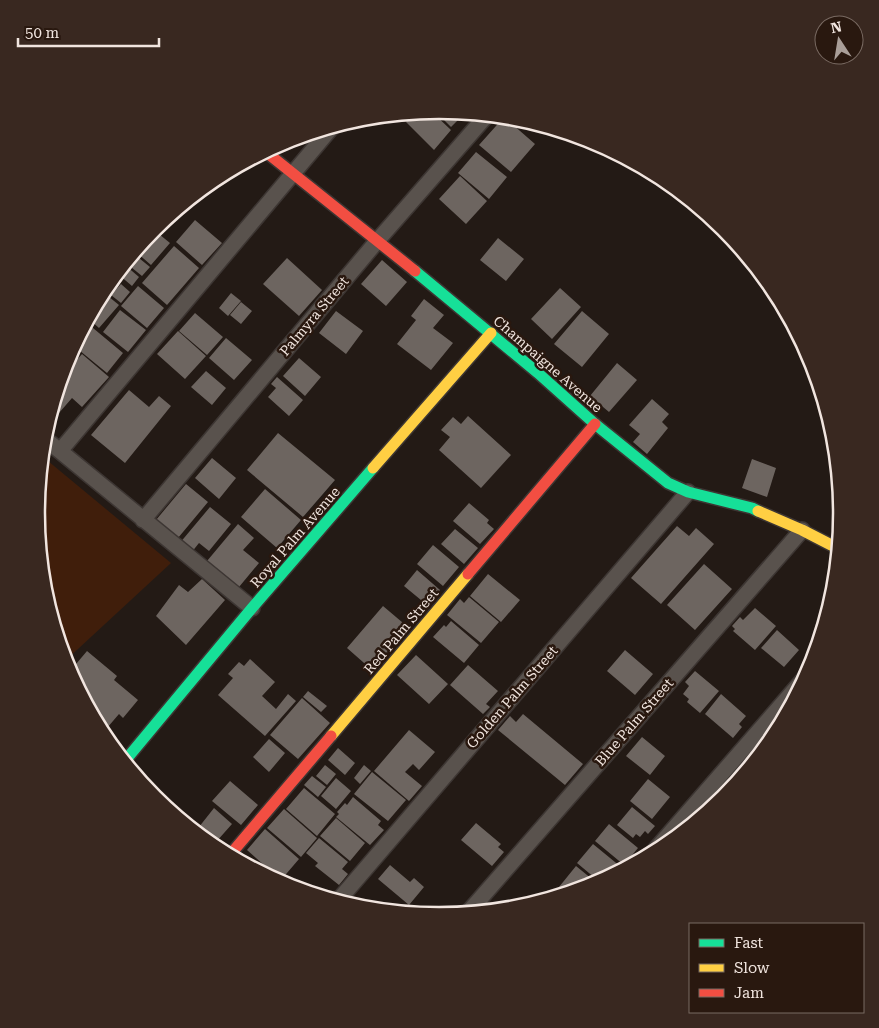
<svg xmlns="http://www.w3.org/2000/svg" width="879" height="1028" font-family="'Roboto Serif',serif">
  <rect width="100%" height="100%" fill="#231a15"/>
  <path fill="#401e0b" d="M 42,456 L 171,563 L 65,661 L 44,592 L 36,514 Z"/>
  <path fill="#6d6560" d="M 435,111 L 440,111 L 465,113 L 451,127 Z
    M 432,112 L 451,130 L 434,150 L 406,122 L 414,113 Z
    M 504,117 L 535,144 L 511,172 L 479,145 Z
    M 476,152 L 507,177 L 489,199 L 458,173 Z
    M 460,176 L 487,201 L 466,224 L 439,199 Z
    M 195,220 L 222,243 L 202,265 L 176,242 Z
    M 154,230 L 170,243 L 151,265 L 136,252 Z
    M 498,238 L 524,259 L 506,281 L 480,260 Z
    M 174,246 L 199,268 L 167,305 L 142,283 Z
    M 134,254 L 150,267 L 142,276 L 126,263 Z
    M 287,258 L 322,290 L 299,316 L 263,284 Z
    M 382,260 L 407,282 L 386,306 L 361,284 Z
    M 125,265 L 139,277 L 132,286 L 118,274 Z
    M 121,284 L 130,292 L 121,303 L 111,295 Z
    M 138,286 L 164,308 L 147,328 L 121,306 Z
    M 560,288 L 581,307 L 552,339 L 531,319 Z
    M 103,292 L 119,305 L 99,328 L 89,319 Z
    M 231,293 L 241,301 L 228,316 L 219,308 Z
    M 424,299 L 444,315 L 433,328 L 453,343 L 431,370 L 397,344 L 416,320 L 411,316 Z
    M 241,302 L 252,311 L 241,324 L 230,315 Z
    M 120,310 L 146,330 L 128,352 L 103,332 Z
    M 336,311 L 363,331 L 346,354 L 319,333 Z
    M 582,311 L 609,334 L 582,367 L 554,344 Z
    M 195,313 L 223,337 L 207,355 L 179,331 Z
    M 87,323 L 123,353 L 107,373 L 74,346 Z
    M 178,331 L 206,356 L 185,379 L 157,354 Z
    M 226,338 L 252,360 L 234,380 L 209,358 Z
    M 82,354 L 109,377 L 82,407 L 72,398 L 59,413 L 53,407 L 62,377 Z
    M 299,358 L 321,377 L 305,396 L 283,376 Z
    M 617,363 L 637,380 L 609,412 L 590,396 Z
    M 206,371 L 226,388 L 212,405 L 191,387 Z
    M 277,377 L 303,400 L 289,416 L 268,397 L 276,388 L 271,384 Z
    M 129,390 L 149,407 L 159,396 L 171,406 L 125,463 L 91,435 Z
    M 652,399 L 669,414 L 662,422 L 668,428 L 647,454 L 633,442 L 640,434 L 629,425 Z
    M 468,416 L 511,455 L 481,488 L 439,450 L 450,437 L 441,430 L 453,417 L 461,424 Z
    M 278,433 L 335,480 L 303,517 L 247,470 Z
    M 212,458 L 236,478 L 219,499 L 195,478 Z
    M 752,459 L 776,468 L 767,497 L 742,488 Z
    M 186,484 L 208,502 L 178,538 L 156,520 Z
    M 265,489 L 301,520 L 277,548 L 241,517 Z
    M 469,503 L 489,520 L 487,523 L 494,529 L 480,544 L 453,521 Z
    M 210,507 L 231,524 L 209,551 L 199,543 L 191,553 L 179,544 Z
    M 238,524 L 254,538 L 243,550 L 259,563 L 239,587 L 207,561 Z
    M 677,526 L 689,536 L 696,528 L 714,544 L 661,604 L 631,578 Z
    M 455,529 L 478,548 L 464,564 L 441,544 Z
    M 433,545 L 459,567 L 443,586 L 417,564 Z
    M 704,564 L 732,589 L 695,630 L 667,605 Z
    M 417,570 L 440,590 L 427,605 L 404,586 Z
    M 488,574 L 520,600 L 501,622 L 470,596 Z
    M 202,579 L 225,600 L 186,645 L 156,616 L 179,585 L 188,592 Z
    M 469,597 L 499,622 L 481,643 L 447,615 L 460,599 L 464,603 Z
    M 383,606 L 409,628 L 372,670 L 347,648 Z
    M 755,608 L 776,626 L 755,650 L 733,631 L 735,629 L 732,626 L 740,617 L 743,620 Z
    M 451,621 L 479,645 L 464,663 L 433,637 L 444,625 L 446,627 Z
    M 777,630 L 799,650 L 784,667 L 761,648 Z
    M 625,650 L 653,674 L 635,695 L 607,671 Z
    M 87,651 L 117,676 L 114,680 L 138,700 L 123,718 L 119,714 L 107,728 L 92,716 L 71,676 L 79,683 L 82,680 L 71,670 Z
    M 416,655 L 448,684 L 429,704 L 397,675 Z
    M 250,659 L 275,682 L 262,696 L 276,709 L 288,694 L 296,701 L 265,736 L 218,695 L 233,678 L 228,674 L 239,662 L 244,666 Z
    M 468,665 L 498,691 L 486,704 L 490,707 L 483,714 L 450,685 Z
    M 695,671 L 719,691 L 700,713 L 687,702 L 689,699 L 683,694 L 689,686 L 685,682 Z
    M 308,691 L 327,706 L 321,712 L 303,697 Z
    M 721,694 L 746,716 L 739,724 L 742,727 L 733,738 L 705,714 Z
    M 302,698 L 330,723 L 298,759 L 270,735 Z
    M 523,714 L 583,764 L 565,785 L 498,730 L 510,716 L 516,722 Z
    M 98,726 L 110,736 L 106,741 L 104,738 Z
    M 409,730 L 435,752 L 419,770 L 413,764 L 405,772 L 422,786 L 409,801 L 374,771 Z
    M 642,737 L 665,756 L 650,775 L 626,756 Z
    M 269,739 L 285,753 L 269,772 L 253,757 Z
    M 338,748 L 355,763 L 345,775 L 328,760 Z
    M 325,765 L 336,774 L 327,785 L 316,776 Z
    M 364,765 L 371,771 L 360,784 L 354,778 Z
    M 372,772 L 406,800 L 388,821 L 354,794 Z
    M 312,776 L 326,787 L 318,797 L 304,785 Z
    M 336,778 L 351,791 L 336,809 L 321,796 Z
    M 648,779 L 670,797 L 652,819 L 630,801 Z
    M 230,781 L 258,805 L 241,825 L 212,801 Z
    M 304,788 L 335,814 L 317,836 L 286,809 Z
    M 353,797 L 381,821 L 378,825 L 384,830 L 370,845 L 336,817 L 339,814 L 337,812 L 345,803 L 347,805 Z
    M 632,807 L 655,826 L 648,834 L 645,831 L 640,837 L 636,834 L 633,838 L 617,825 Z
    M 214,808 L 232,824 L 216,842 L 199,827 Z
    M 284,809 L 317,838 L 301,857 L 267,828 Z
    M 336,818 L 365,843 L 350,861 L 320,836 Z
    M 476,823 L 501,844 L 498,847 L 504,852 L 492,866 L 461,840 Z
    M 609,824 L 638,848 L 624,865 L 595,841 Z
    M 265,829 L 299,859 L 281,880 L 247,850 Z
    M 319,838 L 348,862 L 342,869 L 348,874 L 339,885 L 315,866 L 318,863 L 306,853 Z
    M 593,844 L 621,867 L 614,876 L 601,883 L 577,863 Z
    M 390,865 L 410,882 L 414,878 L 424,887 L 409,905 L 378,879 Z
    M 576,866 L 598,884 L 568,894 L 559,887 Z
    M 557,889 L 565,895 L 546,901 Z
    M 357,900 L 370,910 L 361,909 L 353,907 Z"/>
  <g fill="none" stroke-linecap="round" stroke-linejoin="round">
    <g stroke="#3d3633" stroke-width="18">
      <path id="street" d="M 44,438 L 252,608
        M 60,451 L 332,127
        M 143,520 L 378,240 L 487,115
        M 650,856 L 810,672
        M 337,902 L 688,492
        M 466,915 L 802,530"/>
    </g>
    <g stroke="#3d3633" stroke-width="14">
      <path id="fast" d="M 415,271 L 538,373 L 595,424 L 668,483 L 688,492 L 752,508 L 758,511
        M 124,762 L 252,608 L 373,468"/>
    </g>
    <g stroke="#3d3633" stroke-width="14">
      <path id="slow" d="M 373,468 L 491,333
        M 758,511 L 802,530 L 839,549
        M 331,736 L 468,574"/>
    </g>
    <g stroke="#3d3633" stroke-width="14">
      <path id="jam" d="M 266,152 L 415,271
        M 468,574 L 595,424
        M 229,856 L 331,736"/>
    </g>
    <use href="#street" stroke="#59524d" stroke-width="15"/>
    <use href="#fast" stroke="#16e098" stroke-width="11"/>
    <use href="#slow" stroke="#ffcf43" stroke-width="11"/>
    <use href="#jam" stroke="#f24e42" stroke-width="11"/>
  </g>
  <g text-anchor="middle" stroke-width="5" stroke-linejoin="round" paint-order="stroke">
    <g font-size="14" fill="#f1e5df" stroke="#29180f">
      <text transform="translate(314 316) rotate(-50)" y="5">Palmyra Street</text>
      <text transform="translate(548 364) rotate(41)" y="5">Champaigne Avenue</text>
      <text transform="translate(295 537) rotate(-49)" y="5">Royal Palm Avenue</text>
      <text transform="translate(401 631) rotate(-50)" y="5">Red Palm Street</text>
      <text transform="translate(512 697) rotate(-49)" y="5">Golden Palm Street</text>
      <text transform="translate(634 722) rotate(-49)" y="5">Blue Palm Street</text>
    </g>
  </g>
  <path d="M0 0H879V1028H0ZM45 513a394 394 0 1 1 788 0a394 394 0 1 1-788 0Z" fill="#392820" fill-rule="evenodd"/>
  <path fill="none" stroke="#f1e5df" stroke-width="2.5" d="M45 513a394 394 0 1 1 788 0a394 394 0 1 1-788 0Z"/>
  <rect x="689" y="923" width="175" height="90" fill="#29180f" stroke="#796a62"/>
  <rect x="699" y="939" width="25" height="8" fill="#16e098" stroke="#796a62"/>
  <text x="734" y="948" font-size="15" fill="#f1e5df">Fast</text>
  <rect x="699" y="964" width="25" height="8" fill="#ffcf43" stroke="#796a62"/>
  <text x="734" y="973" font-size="15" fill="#f1e5df">Slow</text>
  <rect x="699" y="989" width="25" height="8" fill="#f24e42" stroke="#796a62"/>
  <text x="734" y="998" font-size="15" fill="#f1e5df">Jam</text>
  <g transform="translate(839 40) rotate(348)"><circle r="24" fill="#29180f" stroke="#796a62"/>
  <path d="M0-4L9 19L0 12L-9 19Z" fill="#a99e98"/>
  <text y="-8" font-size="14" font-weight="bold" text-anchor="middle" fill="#f1e5df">N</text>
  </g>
  <path d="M18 38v8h141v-8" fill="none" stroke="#f1e5df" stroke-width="2.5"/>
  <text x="25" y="38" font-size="15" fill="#f1e5df" stroke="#29180f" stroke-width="4" paint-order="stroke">50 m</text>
</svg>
